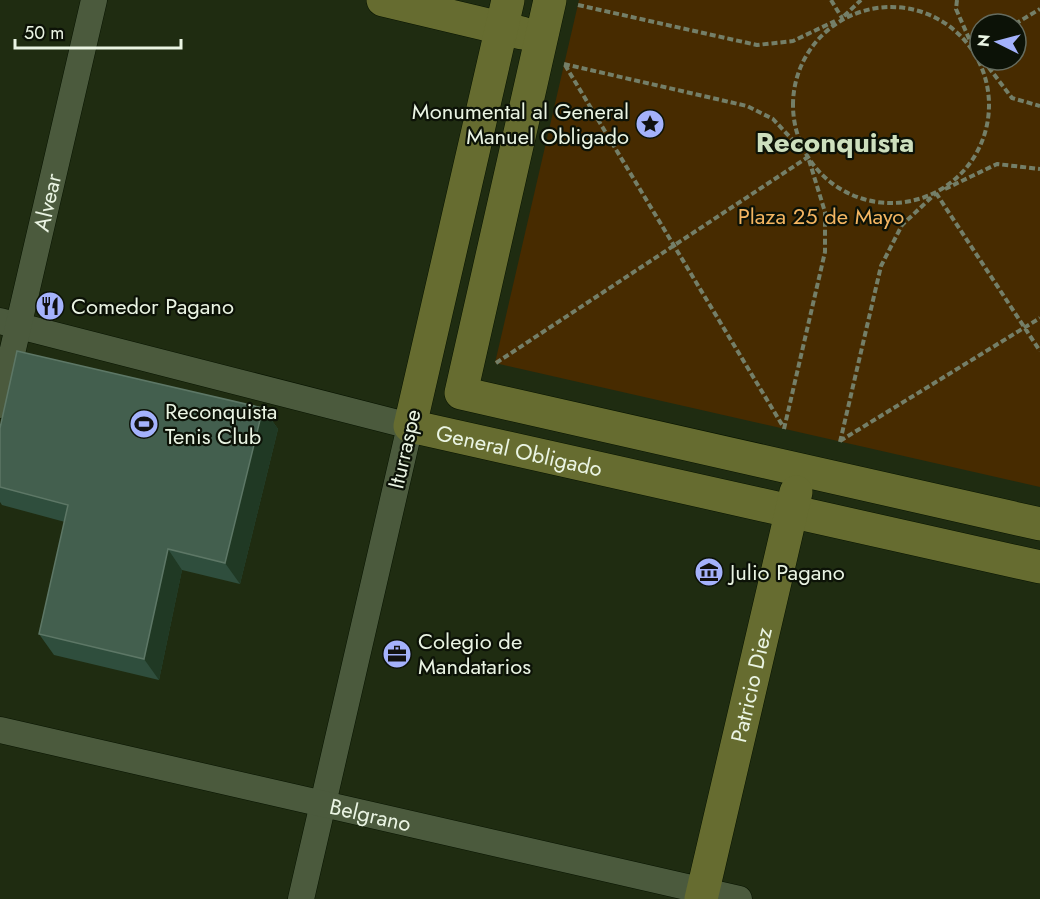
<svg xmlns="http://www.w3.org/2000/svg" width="1040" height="899" font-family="Jost,sans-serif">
  <rect width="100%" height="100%" fill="#1f2c11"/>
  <path fill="#472b00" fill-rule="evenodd" d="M 579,0 L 1040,0 L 1040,487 L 495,363 ZM 980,24 L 1016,24 L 1016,60 L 980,60 Z"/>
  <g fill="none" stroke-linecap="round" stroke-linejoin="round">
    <g stroke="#081400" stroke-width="27">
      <g id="minor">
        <path d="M 0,321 L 410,426 L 301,899"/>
        <path id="s1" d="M 0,405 L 94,0"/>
        <path id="s2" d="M 0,730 L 739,899"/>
      </g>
    </g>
    <g stroke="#081400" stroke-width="34">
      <g id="secondary">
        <path d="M 383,0 L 522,33"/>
        <path id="s3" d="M 508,0 L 410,426 L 1040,567"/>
        <path d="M 550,0 L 461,393 L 1040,524"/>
        <path id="s4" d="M 701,899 L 796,492"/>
      </g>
    </g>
    <path stroke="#747f68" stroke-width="4" stroke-dasharray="6 3" stroke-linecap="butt" d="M 831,0 L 842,18
      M 957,0 L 956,9 L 971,43
      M 578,5 L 757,45 L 793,41 L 835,21
      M793 105a98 98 0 1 1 196 0a98 98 0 1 1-196 0Z
      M 844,16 L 861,0
      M 1015,24 L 1040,9
      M 974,48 L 980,45
      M 983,60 L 1012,98 L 1040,106
      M 564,64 L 747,106 L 773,119 L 803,151
      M 565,65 L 784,428
      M 945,189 L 997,164 L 1040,169
      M 936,193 L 1040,351
      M 496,363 L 808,157
      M 784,429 L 825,252 L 825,212 L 809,160
      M 840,441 L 1040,318
      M 840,442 L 881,266 L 902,225 L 935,194"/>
    <use href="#minor" stroke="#4b5a3d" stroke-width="26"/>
    <use href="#secondary" stroke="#666c30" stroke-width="33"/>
  </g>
  <path fill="#2f4e3d" d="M 263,408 L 278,429 L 240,584 L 182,570 L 159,680 L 54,655 L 39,634 L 65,522 L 2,505 L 0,502 L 0,428 Z"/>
  <path fill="#203924" d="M 263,408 L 278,429 L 240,584 L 225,563 Z
    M 168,549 L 182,570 L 159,680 L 144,659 Z"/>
  <path fill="#435f4e" stroke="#5d7766" stroke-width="1.5" d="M 17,351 L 263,408 L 225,563 L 168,549 L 144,659 L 39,634 L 68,505 L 0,487 L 0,428 Z"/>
  <defs>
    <g id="sight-disc" transform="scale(1.5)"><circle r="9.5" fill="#a4b2fc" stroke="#0c1207"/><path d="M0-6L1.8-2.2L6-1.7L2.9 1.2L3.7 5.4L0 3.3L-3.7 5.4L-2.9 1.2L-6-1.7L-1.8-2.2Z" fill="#111"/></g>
    <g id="restaurant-disc" transform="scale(1.5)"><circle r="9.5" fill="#a4b2fc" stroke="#0c1207"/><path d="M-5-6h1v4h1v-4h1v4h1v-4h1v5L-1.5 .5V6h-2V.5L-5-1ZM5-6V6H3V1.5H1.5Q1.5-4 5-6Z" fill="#111"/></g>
    <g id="stadium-disc" transform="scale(1.5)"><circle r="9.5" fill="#a4b2fc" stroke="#0c1207"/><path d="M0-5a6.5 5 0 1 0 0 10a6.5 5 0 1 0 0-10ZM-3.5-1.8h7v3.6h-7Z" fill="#111"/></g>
    <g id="museum-disc" transform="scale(1.5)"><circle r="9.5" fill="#a4b2fc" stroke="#0c1207"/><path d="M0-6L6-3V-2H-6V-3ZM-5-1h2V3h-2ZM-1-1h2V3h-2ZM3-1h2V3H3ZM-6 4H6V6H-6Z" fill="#111"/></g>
    <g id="office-disc" transform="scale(1.5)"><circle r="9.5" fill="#a4b2fc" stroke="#0c1207"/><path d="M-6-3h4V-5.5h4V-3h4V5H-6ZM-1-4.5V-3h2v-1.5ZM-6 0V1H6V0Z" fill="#111"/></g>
  </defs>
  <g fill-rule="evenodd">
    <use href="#sight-disc" x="650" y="124"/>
    <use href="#restaurant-disc" x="50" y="306"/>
    <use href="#stadium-disc" x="144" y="424"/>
    <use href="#museum-disc" x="709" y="572"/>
    <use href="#office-disc" x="397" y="654"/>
  </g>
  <g text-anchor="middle" stroke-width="4.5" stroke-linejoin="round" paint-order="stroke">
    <g font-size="22" fill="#eaf4e3" stroke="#0c1207" text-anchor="start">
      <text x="629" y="119" text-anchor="end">Monumental al General<tspan x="629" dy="25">Manuel Obligado</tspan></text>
      <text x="71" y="314">Comedor Pagano</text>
      <text x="165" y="419">Reconquista<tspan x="165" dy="25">Tenis Club</tspan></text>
      <text x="730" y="580">Julio Pagano</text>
      <text x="418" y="649">Colegio de<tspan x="418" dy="25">Mandatarios</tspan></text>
    </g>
    <g font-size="22" fill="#eaf4e3" stroke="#0c1207">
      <text dy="8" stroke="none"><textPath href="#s1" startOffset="208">Alvear</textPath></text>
      <text transform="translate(404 449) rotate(-77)" y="8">Iturraspe</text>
      <text dy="8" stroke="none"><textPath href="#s3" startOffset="549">General Obligado</textPath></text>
      <text dy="8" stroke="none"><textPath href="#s4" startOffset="220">Patricio Diez</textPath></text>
      <text dy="8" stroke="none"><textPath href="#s2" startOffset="380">Belgrano</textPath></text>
    </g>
    <g font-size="22" fill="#f3b561" stroke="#0c1207">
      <text x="821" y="224">Plaza 25 de Mayo</text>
    </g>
    <g font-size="28" font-weight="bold" fill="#cddfbd" stroke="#0c1207">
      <text x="835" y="152">Reconquista</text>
    </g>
  </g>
  <g transform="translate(998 42) rotate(276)"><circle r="28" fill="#0c1207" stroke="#656c5f" stroke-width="1.5"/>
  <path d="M0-4.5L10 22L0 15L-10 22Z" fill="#a4b2fc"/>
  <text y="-9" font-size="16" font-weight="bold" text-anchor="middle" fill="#eaf4e3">N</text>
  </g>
  <path d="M15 39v9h166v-9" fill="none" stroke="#eaf4e3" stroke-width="3"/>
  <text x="24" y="39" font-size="18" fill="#eaf4e3" stroke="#0c1207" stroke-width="4.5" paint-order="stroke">50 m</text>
</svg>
